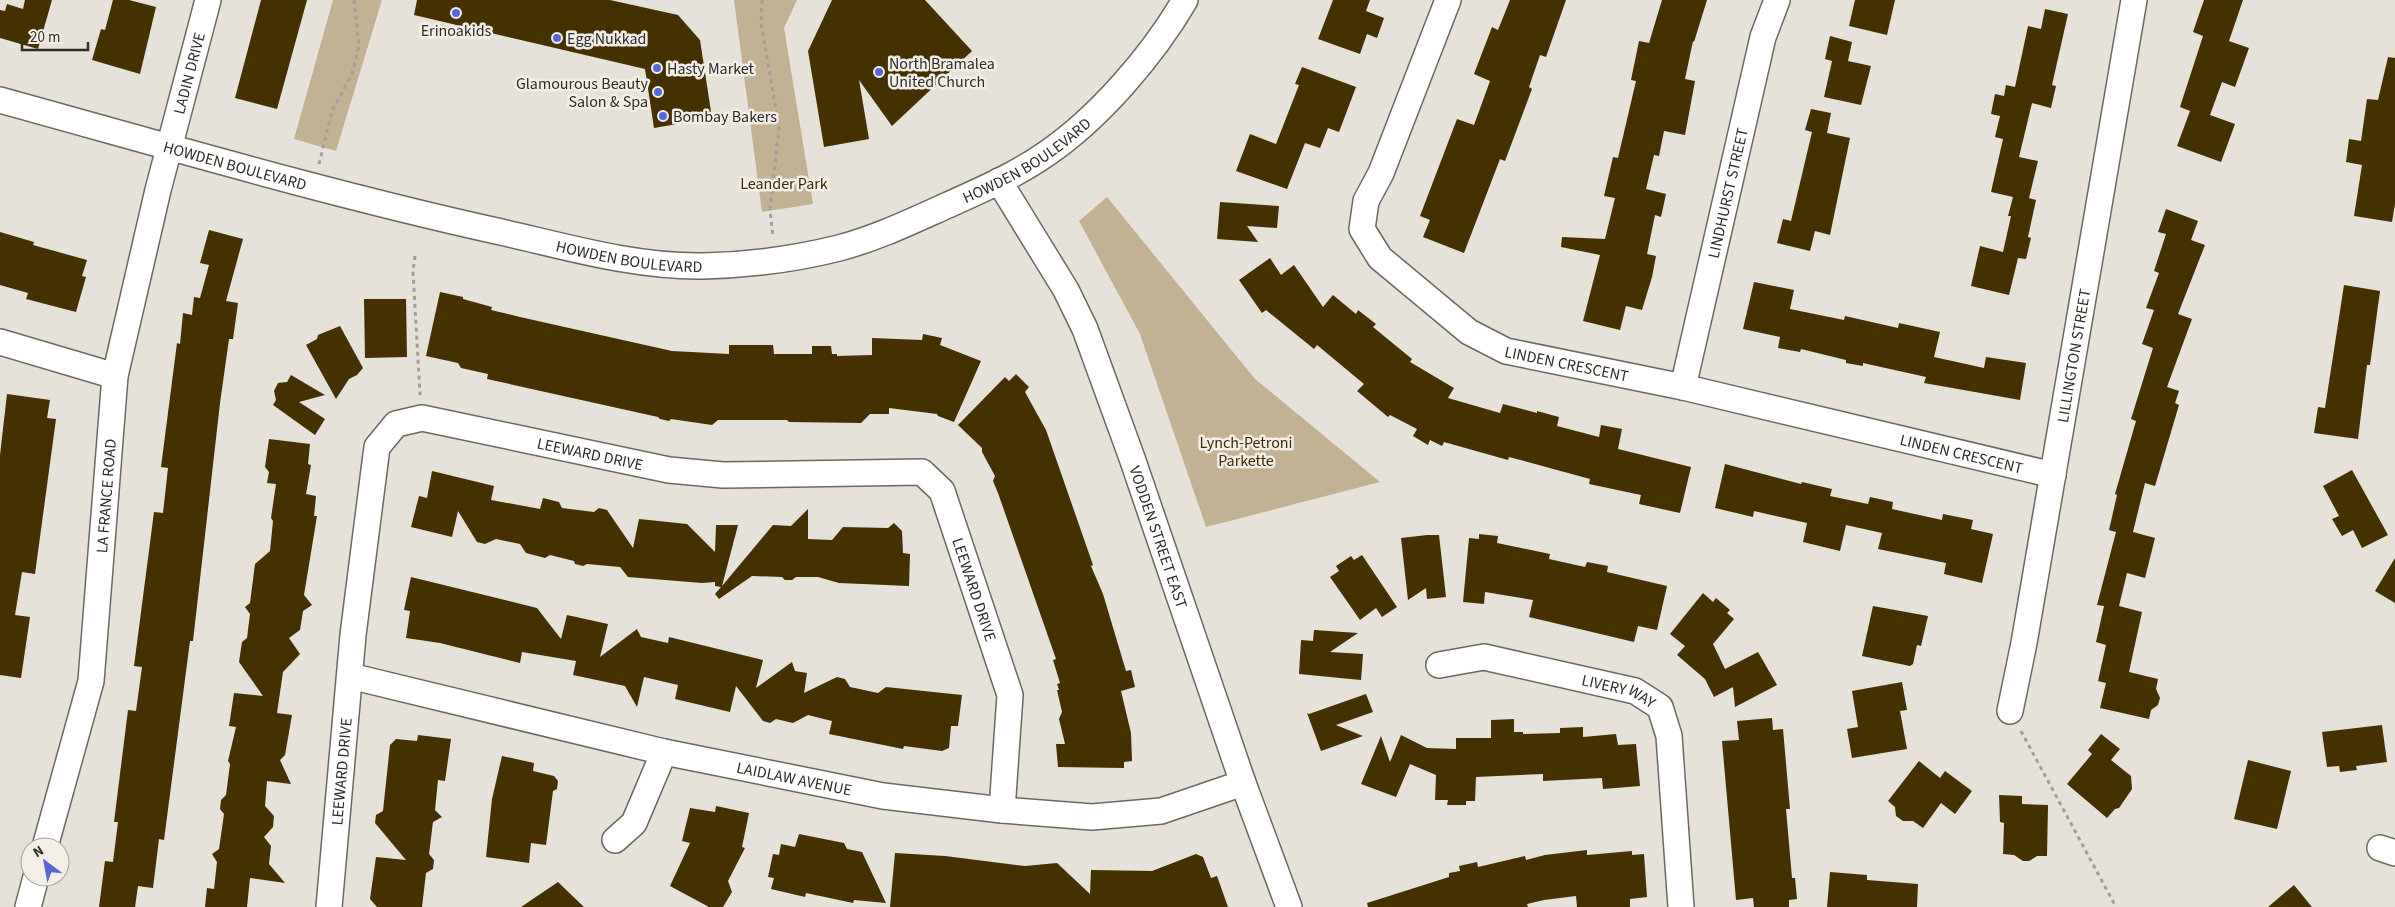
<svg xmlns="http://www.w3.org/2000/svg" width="2395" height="907" font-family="'Source Sans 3',sans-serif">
  <rect width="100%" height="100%" fill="#e6e2d9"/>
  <path fill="#c2b192" d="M 333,0 L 382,0 L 336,151 L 294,139 Z
    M 734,0 L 797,0 L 784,28 L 813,204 L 762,212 Z
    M 1107,197 L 1255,379 L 1380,482 L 1206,527 L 1140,334 L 1079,221 Z"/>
  <path fill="#453000" d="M 25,0 L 52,0 L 38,49 L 0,38 L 0,10 L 5,11 L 7,4 L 23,9 Z
    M 113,0 L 129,0 L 156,7 L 140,74 L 92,60 L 101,29 L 105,30 Z
    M 261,0 L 307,0 L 277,109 L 235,98 Z
    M 417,0 L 610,0 L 678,15 L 700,40 L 712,118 L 654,128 L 645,69 L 414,15 Z
    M 832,0 L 925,0 L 972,51 L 892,126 L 859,80 L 869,139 L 824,147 L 808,51 Z
    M 1333,0 L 1370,0 L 1366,11 L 1384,18 L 1377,38 L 1367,34 L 1360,54 L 1318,39 Z
    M 1510,0 L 1566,0 L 1546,57 L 1540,55 L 1529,87 L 1532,89 L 1505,161 L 1500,159 L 1464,253 L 1423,237 L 1430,220 L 1420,216 L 1457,119 L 1474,125 L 1490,81 L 1474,74 L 1492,27 L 1498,30 Z
    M 1662,0 L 1707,0 L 1694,42 L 1693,41 L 1685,79 L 1695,81 L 1685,135 L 1664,131 L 1659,156 L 1654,155 L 1646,189 L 1666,194 L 1661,217 L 1655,215 L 1647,254 L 1656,256 L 1652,277 L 1642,310 L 1626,306 L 1620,330 L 1583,321 L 1600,255 L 1561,247 L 1562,237 L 1605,239 L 1615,198 L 1604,196 L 1613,157 L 1618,158 L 1636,81 L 1631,80 L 1639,41 L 1649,43 Z
    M 1855,0 L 1895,0 L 1887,35 L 1849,26 Z
    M 2204,0 L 2243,0 L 2229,41 L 2249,48 L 2235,87 L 2222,82 L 2210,115 L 2235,124 L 2221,162 L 2177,146 L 2190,111 L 2180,107 L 2203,36 L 2193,32 Z
    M 2045,9 L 2068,14 L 2052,85 L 2056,86 L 2051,108 L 2032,103 L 2019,157 L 2038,161 L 2029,198 L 2036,200 L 2028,237 L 2031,238 L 2026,259 L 2018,258 L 2009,295 L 1971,286 L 1980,246 L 2003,252 L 2011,216 L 2008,216 L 2013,197 L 1991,192 L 2003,139 L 1995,137 L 2000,116 L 1991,114 L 1995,94 L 2004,96 L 2006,85 L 2015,87 L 2028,26 L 2041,29 Z
    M 1830,36 L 1852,42 L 1848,61 L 1871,66 L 1861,105 L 1824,97 L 1832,61 L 1825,59 Z
    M 2388,57 L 2395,58 L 2395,204 L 2392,222 L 2354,216 L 2362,165 L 2346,162 L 2349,139 L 2361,141 L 2367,99 L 2378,100 Z
    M 1302,67 L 1356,87 L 1339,132 L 1328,128 L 1320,148 L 1305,143 L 1287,189 L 1236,171 L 1250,134 L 1276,144 L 1299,85 L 1295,84 Z
    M 1811,109 L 1831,113 L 1827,133 L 1850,138 L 1830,235 L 1815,231 L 1810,251 L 1777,243 L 1783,219 L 1791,221 L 1812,132 L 1805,130 Z
    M 1220,202 L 1279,206 L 1277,228 L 1247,226 L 1258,242 L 1217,239 Z
    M 2166,209 L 2198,221 L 2191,240 L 2205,245 L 2178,314 L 2192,319 L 2167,387 L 2179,391 L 2175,403 L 2179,405 L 2155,486 L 2145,483 L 2133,532 L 2155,538 L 2145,578 L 2127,573 L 2119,606 L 2142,612 L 2129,672 L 2158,679 L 2156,689 L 2160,698 L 2158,705 L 2151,710 L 2149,719 L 2100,708 L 2106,683 L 2098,681 L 2106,645 L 2096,642 L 2104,606 L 2097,605 L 2116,532 L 2109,530 L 2117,495 L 2115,494 L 2136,421 L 2131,419 L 2153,348 L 2142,344 L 2154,310 L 2146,308 L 2159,273 L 2154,271 L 2166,234 L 2158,232 Z
    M 209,230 L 243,239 L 226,301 L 238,303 L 233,339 L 229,339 L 220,403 L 193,641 L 190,641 L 164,840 L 159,839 L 153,888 L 138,886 L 135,907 L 99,907 L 105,861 L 113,862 L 118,822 L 114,822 L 128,710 L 136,711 L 142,667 L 134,666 L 154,512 L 163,513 L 168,468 L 161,467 L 177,343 L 180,344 L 183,313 L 192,315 L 194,297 L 200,298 L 209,265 L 200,263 Z
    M 0,232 L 34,242 L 33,245 L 87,260 L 82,276 L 86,277 L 76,312 L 26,299 L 28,293 L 0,285 Z
    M 1270,258 L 1281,275 L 1294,265 L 1323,307 L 1333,295 L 1356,314 L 1358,310 L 1376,324 L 1373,327 L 1412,359 L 1410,362 L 1454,388 L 1448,398 L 1500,413 L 1503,404 L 1537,413 L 1537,411 L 1559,417 L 1557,426 L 1599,437 L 1601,425 L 1622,429 L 1618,449 L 1691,467 L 1680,513 L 1639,504 L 1641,495 L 1589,484 L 1590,479 L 1509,457 L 1508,460 L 1444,442 L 1442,446 L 1430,440 L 1428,445 L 1413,436 L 1417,429 L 1390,415 L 1388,417 L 1357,391 L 1364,384 L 1317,345 L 1314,349 L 1266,310 L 1262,313 L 1239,280 Z
    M 1754,282 L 1794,290 L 1790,309 L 1844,320 L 1845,316 L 1898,328 L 1899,323 L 1940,332 L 1934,357 L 1984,368 L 1986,357 L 2026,363 L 2020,400 L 1924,383 L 1926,377 L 1863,363 L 1863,366 L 1846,363 L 1846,360 L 1801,349 L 1800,352 L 1778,348 L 1780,337 L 1743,329 Z
    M 2344,285 L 2380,291 L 2370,365 L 2367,365 L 2358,439 L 2314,433 L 2318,407 L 2325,408 Z
    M 440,292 L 463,297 L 463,299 L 492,307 L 491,310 L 520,317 L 672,351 L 729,354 L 729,345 L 773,345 L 774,354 L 812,354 L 812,346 L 831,346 L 832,354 L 837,354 L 837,356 L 872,355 L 872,338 L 922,340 L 923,334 L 942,338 L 940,345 L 981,361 L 954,422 L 938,416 L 937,414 L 889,408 L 889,414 L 870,414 L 861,423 L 789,422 L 787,420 L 718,420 L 712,425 L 671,419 L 669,421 L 660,419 L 658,417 L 487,379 L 488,374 L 461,368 L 458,363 L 426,356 Z
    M 364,299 L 406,299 L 407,357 L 365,358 Z
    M 340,326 L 363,368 L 357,375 L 349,379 L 336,399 L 306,345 L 317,339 L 318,335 Z
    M 1016,374 L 1029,387 L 1025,392 L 1046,430 L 1093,565 L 1091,566 L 1103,594 L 1126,671 L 1131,670 L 1135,687 L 1121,691 L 1131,733 L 1132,761 L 1124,762 L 1124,768 L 1058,767 L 1056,744 L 1065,744 L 1059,719 L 1062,712 L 1057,690 L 1059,690 L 1057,684 L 1060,683 L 1053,660 L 1056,659 L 998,493 L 993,481 L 995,476 L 982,452 L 982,448 L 958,425 L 1005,377 L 1009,381 Z
    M 291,375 L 325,395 L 299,402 L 325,419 L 315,435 L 273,405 L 276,400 L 274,391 L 278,383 L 287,382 Z
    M 7,394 L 50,400 L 47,418 L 56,419 L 35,574 L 22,572 L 15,615 L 30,617 L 21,678 L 0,675 L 0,455 Z
    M 269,439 L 310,444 L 308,464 L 311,465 L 306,494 L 316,496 L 314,516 L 317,516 L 304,595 L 312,605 L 303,611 L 300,630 L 289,638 L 300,654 L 283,672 L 277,713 L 292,715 L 285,755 L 280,760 L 291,784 L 267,781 L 265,806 L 274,816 L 273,827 L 264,837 L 271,846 L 269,864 L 285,883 L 250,878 L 247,907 L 205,907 L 207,888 L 214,889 L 217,862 L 212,854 L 219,849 L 224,814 L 220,809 L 221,800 L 226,795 L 230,764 L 228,761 L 236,727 L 229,726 L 234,693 L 263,696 L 239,662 L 242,642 L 247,638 L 250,614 L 245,607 L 250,603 L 255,564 L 270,551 L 273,521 L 271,518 L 276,484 L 267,483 L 269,472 L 265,467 Z
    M 1725,464 L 1801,484 L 1802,482 L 1832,489 L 1830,496 L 1868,504 L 1870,497 L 1893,502 L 1892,509 L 1942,520 L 1943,514 L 1973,520 L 1971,529 L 1993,534 L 1982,583 L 1944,574 L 1946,563 L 1878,549 L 1882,533 L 1846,525 L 1840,551 L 1803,542 L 1807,523 L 1754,511 L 1753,517 L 1715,508 Z
    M 2352,470 L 2388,535 L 2362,548 L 2353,530 L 2342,536 L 2332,519 L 2339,516 L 2323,486 Z
    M 432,471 L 494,486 L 491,500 L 540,509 L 543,498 L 559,502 L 562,508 L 594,512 L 599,508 L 607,510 L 633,548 L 639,519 L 687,524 L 715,552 L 716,525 L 738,525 L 722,586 L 773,525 L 791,526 L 808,509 L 808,539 L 832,540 L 843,527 L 888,528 L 894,523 L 902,531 L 903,553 L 910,554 L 909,586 L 839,583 L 818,577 L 796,577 L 792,580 L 785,580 L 782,577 L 752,576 L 719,599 L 715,594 L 721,587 L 715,586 L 715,582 L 702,583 L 628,577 L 620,567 L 587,564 L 583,566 L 575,564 L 574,561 L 550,555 L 545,558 L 526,553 L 520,544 L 496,539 L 485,544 L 477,542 L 458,511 L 452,537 L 411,527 L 419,496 L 427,498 Z
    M 1479,534 L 1498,536 L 1497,543 L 1550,554 L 1549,559 L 1585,567 L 1587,562 L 1608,566 L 1607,572 L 1667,586 L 1657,630 L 1638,626 L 1634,642 L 1529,617 L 1533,600 L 1485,592 L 1484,604 L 1463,602 L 1469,538 L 1479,539 Z
    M 1427,535 L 1439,535 L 1446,597 L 1427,599 L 1426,588 L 1408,600 L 1401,538 Z
    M 1362,555 L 1397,607 L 1382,617 L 1376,608 L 1360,620 L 1330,577 L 1339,571 L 1336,566 L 1351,556 L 1354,560 Z
    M 2395,558 L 2395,603 L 2375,591 Z
    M 411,577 L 537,608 L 561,639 L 567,615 L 608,624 L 600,657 L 637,629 L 641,637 L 668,643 L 669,637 L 763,660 L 756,688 L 792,662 L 795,671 L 807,673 L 804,693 L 837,677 L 845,679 L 850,687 L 878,693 L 886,687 L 962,695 L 958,726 L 951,726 L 949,748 L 942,751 L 904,746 L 903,749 L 829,734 L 832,721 L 808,715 L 793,723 L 776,719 L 770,723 L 763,721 L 736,686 L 730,712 L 675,699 L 678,685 L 644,677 L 637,707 L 625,686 L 573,675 L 576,661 L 522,652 L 520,663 L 440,643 L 406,638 L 410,611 L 404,610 Z
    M 1703,593 L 1713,602 L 1716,598 L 1730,610 L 1727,613 L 1734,619 L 1713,644 L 1725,669 L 1758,652 L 1777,685 L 1735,707 L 1733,687 L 1714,697 L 1705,679 L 1677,655 L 1685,646 L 1670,634 Z
    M 1873,606 L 1928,616 L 1921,646 L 1917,645 L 1913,664 L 1910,666 L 1862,656 Z
    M 1314,630 L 1358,633 L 1330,652 L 1363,654 L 1361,680 L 1299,674 L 1301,640 L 1313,641 Z
    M 1902,682 L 1907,710 L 1900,711 L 1907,749 L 1852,758 L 1847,729 L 1858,727 L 1852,691 Z
    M 1366,694 L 1373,712 L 1336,725 L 1363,736 L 1321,751 L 1307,713 L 1309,714 Z
    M 1772,718 L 1773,730 L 1783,729 L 1790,809 L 1786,809 L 1792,878 L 1795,878 L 1797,899 L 1789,900 L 1789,907 L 1754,907 L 1753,898 L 1736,900 L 1722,741 L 1739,740 L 1737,721 Z
    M 1514,719 L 1514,732 L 1523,732 L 1523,734 L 1560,733 L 1560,728 L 1583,727 L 1583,737 L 1616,734 L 1618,745 L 1636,744 L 1640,786 L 1603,789 L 1602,778 L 1543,781 L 1543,774 L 1476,777 L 1475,801 L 1466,801 L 1466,805 L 1447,805 L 1448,800 L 1435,800 L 1436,775 L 1410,764 L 1396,797 L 1361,784 L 1381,736 L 1390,762 L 1401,735 L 1427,748 L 1456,749 L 1456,738 L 1491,738 L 1491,720 Z
    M 2382,725 L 2387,762 L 2356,766 L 2357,770 L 2340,772 L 2339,766 L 2327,767 L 2322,732 Z
    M 2101,734 L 2120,749 L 2111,760 L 2131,776 L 2132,789 L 2119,808 L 2115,809 L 2107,818 L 2067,784 L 2092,754 L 2088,750 Z
    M 418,735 L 451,739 L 445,781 L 438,780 L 435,810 L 442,817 L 433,822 L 429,854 L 434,860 L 433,869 L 426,873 L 422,907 L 377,907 L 370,899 L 376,857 L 406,860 L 375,823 L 376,815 L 383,811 L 390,745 L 396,739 L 417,741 Z
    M 502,756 L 534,763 L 533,771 L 554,776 L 558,781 L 557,789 L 553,791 L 546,845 L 531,843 L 529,863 L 486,857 L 492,799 Z
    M 2248,760 L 2291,771 L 2277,829 L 2234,819 Z
    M 1919,761 L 1940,778 L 1945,771 L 1972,791 L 1955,814 L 1941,803 L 1923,828 L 1913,821 L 1903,821 L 1896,816 L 1895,807 L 1888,801 Z
    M 1999,795 L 2022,796 L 2022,804 L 2048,805 L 2047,856 L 2037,856 L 2029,861 L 2023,861 L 2014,855 L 2003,854 L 2004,823 L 2000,822 Z
    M 716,806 L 749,813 L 742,847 L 745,848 L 728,881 L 732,892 L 723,907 L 709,907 L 670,886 L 690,843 L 682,841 L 690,808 L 715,812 Z
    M 799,834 L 844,843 L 847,849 L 862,852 L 886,903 L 854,900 L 853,903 L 806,893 L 805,897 L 771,889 L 774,878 L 768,877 L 773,854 L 779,855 L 781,844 L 795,847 Z
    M 1587,850 L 1587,855 L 1632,851 L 1632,855 L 1644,854 L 1647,897 L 1630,899 L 1630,907 L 1577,907 L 1576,896 L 1544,900 L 1527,904 L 1528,907 L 1368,907 L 1367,903 L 1449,877 L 1449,873 L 1460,871 L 1459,866 L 1477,862 L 1478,867 L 1525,856 L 1526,860 L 1545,855 Z
    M 895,853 L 945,856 L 1025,866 L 1057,863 L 1090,894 L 1091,870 L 1152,871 L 1196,854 L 1203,857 L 1211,878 L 1217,876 L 1228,907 L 890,907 Z
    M 1830,872 L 1867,875 L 1867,880 L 1918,884 L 1917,907 L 1827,907 Z
    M 558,882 L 584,907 L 521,907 Z
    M 2294,885 L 2312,907 L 2268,907 Z"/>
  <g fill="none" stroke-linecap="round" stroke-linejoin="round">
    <g stroke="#6c6861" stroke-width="28">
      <g id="minor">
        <path id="s1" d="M 1448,0 L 1381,173 L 1366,201 L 1362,229 L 1380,258 L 1469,332 L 1506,351 L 1683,387 L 2053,475"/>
        <path id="s2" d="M 0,100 C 163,145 326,193 492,230 C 561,245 631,267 703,266 C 748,265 795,259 839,248 C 877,238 912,221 948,205 C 981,190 1016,175 1046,154 C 1099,118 1153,55 1185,0"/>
        <path id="s3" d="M 999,181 L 1066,290 L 1085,329 L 1132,458 L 1243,783 L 1289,907"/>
        <path d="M 0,342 L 115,376"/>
        <path id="s4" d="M 1683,387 L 1763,37 L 1777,0"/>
        <path id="s5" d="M 1439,665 L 1484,657 L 1635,691 L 1660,707 L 1669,736 L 1681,907"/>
        <path id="s6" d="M 350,676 L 664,752 L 883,796 L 1002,810 L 1092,817 L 1161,811 L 1243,783"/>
        <path id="s7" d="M 2010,711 L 2024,643 L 2134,0"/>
        <path d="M 615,840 L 634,823 L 664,752"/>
        <path id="s8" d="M 45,847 L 91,681 L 115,376 L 158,190 L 208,0"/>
        <path d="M 2380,848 L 2395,853"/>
        <path d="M 28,907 L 36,877"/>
        <path id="s9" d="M 329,907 L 353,635 L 377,447 L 396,424 L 422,418 L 669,470 L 723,475 L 922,472 L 942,491 L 1010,695 L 1002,810"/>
      </g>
    </g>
    <path stroke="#a29f98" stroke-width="3" stroke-dasharray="4 4" stroke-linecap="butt" d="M 762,0 L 761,23 L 779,128 L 770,210 L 773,237
      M 319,164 L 332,111 L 352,74 L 359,46 L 354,0
      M 415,256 L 413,271 L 420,395
      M 2021,731 L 2116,907"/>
    <use href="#minor" stroke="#fff" stroke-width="25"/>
  </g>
  <g fill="#5865db" stroke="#f3efe7" stroke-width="2">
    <circle cx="456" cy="13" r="5"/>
    <circle cx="557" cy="38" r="5"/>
    <circle cx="657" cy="68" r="5"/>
    <circle cx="879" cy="72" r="5"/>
    <circle cx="658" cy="92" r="5"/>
    <circle cx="663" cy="116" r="5"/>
  </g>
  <g text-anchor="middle" stroke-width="5" stroke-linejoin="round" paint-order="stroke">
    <g font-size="16" fill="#2e2d29" stroke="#f3efe7" text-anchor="start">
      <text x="456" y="36" text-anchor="middle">Erinoakids</text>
      <text x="567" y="44">Egg Nukkad</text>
      <text x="889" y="69">North Bramalea<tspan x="889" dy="18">United Church</tspan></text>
      <text x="667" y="74">Hasty Market</text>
      <text x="648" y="89" text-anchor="end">Glamourous Beauty<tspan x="648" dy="18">Salon &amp; Spa</tspan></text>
      <text x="673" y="122">Bombay Bakers</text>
    </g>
    <g font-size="16" fill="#2e2d29" stroke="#f3efe7">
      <text dy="6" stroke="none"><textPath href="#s8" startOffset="790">LADIN DRIVE</textPath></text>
      <text dy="6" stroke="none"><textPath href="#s2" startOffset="1069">HOWDEN BOULEVARD</textPath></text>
      <text dy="6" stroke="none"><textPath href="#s2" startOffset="244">HOWDEN BOULEVARD</textPath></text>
      <text dy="6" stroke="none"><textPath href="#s4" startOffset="199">LINDHURST STREET</textPath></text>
      <text dy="6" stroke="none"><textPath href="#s2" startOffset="649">HOWDEN BOULEVARD</textPath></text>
      <text dy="6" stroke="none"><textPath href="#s7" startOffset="361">LILLINGTON STREET</textPath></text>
      <text dy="6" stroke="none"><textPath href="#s1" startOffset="499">LINDEN CRESCENT</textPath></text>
      <text dy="6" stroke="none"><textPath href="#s1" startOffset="904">LINDEN CRESCENT</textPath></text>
      <text dy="6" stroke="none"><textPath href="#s9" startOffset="691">LEEWARD DRIVE</textPath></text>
      <text dy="6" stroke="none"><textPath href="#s8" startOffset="358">LA FRANCE ROAD</textPath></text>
      <text dy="6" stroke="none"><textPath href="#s3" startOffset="392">VODDEN STREET EAST</textPath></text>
      <text dy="6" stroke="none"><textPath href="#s9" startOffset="1156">LEEWARD DRIVE</textPath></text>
      <text dy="6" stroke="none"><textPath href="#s5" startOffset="185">LIVERY WAY</textPath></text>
      <text dy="6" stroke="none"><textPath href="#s9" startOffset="136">LEEWARD DRIVE</textPath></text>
      <text dy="6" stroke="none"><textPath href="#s6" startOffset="456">LAIDLAW AVENUE</textPath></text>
    </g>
    <g font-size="16" fill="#3d2b04" stroke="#f3efe7">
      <text x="784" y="189">Leander Park</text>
      <text x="1246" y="448">Lynch-Petroni<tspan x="1246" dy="18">Parkette</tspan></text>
    </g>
  </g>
  <g transform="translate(45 862) rotate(328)"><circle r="24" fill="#f3efe7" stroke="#a4a19b"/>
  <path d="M0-4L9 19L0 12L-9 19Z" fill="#5865db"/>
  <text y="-8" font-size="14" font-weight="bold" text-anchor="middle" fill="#2e2d29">N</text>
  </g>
  <path d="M22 42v8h66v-8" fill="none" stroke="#2e2d29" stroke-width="2.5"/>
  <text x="30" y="42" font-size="15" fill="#2e2d29" stroke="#f3efe7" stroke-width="4" paint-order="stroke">20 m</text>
</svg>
